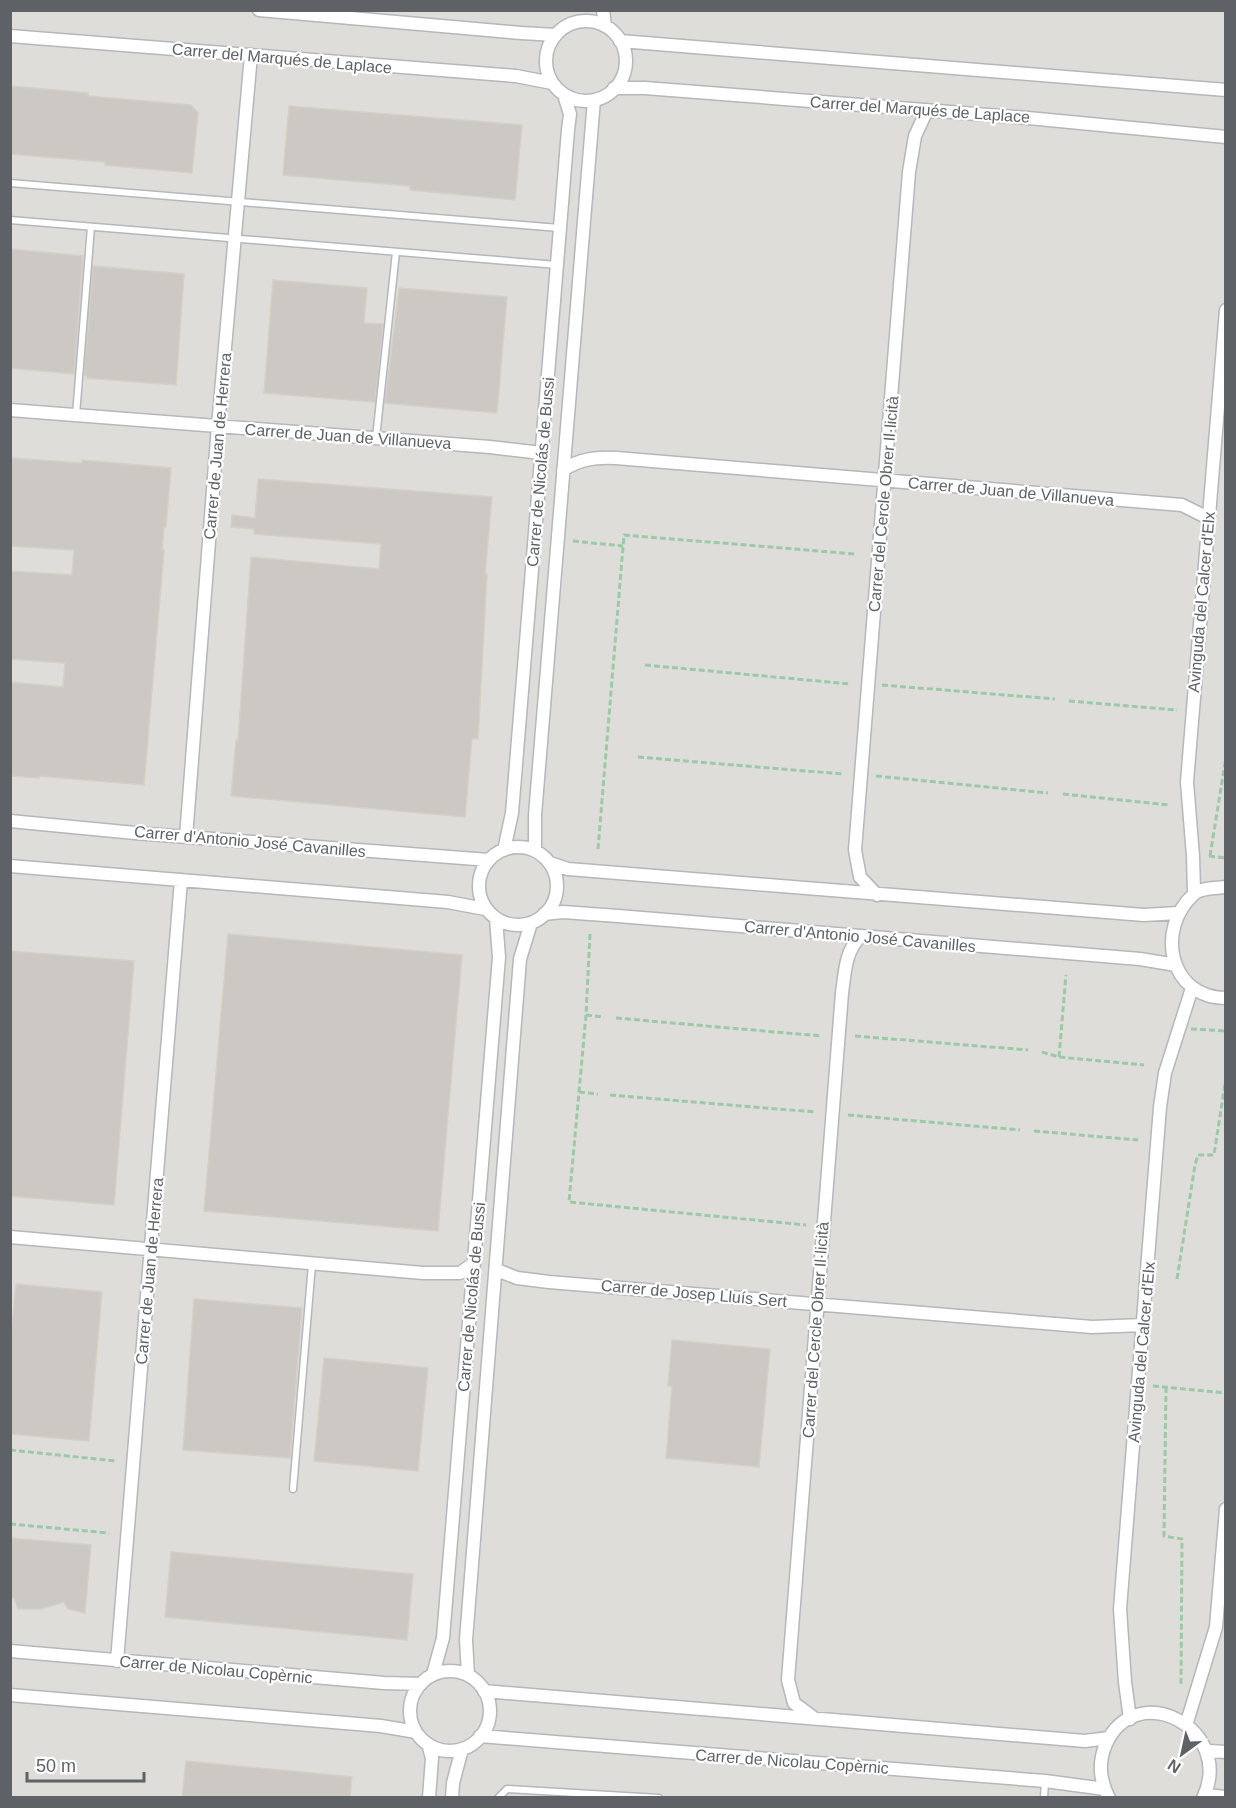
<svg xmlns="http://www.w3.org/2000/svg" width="1236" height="1808" font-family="Helvetica,sans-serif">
  <rect width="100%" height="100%" fill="#f0eee7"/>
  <path fill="#dfddd9" d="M 11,11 L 1225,11 L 1225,1797 L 11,1797 Z"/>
  <path fill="#ccc9c4" stroke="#d5cfc5" stroke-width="1.5" d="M 10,86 L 88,93 L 88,96 L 191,105 L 198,113 L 192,173 L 105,165 L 105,162 L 10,154 Z
    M 289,106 L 522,125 L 515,200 L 410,190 L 410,186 L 283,175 Z
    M 10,249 L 83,256 L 74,374 L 10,368 Z
    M 93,266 L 184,274 L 176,385 L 87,378 L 88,376 L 84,375 Z
    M 273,280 L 367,288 L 364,323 L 383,324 L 375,402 L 264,393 Z
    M 399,288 L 507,297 L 497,413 L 385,403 Z
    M 10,458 L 82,463 L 82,460 L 171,468 L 166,527 L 164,527 L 162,550 L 164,550 L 144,785 L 39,776 L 39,778 L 10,776 L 10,682 L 63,687 L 65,663 L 10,659 L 10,571 L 72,575 L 74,550 L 10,546 Z
    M 258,479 L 492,497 L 485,574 L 487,574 L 478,739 L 472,738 L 465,817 L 231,796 L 236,740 L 238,741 L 251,557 L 379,569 L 381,544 L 254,534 L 254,529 L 231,527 L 232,515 L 255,518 Z
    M 228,934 L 462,955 L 438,1231 L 204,1211 Z
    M 10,951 L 134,961 L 114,1205 L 10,1196 Z
    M 16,1284 L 102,1292 L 89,1441 L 10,1434 L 10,1346 Z
    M 194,1299 L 302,1308 L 290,1458 L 183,1450 Z
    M 672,1340 L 770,1349 L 759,1467 L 666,1458 L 672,1386 L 668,1386 Z
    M 324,1358 L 428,1368 L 418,1471 L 314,1461 Z
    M 10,1538 L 91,1545 L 85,1613 L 68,1609 L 64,1602 L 41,1609 L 18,1609 L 14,1598 L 10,1599 Z
    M 171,1552 L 413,1574 L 407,1640 L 165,1617 Z
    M 186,1761 L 352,1777 L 350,1797 L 182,1797 Z"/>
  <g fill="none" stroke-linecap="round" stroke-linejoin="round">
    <g stroke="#b4b7bb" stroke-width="9">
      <path id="service" d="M 10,183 L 559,228
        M 10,220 L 557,265
        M 76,415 L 91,227
        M 376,438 L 396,252
        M 293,1489 L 312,1264
        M 498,1798 L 507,1789 L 659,1798
        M 1044,1798 L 1045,1781"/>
    </g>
    <g stroke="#b4b7bb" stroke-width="15">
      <path id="minor" d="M 259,10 L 521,33 L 556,35
        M 603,10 L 605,26
        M546 61a40 40 0 1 1 80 0a40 40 0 1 1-80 0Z
        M 10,36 L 516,76 L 552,83
        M 620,41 L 1226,90
        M 614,88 L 645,88 L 1028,118 L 1226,137
        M 10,410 L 490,447 L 541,453
        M 563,470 C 580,459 595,457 616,458 L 1182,505 L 1208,518
        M 10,821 L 135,833 L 489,860
        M 186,837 L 218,426 L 251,55
        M479 886a39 39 0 1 1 78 0a39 39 0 1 1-78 0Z
        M 504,850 L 512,813 L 568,130 L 570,114 L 564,95
        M 535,851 L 535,815 L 594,100
        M 550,863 L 568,869 L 1144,915 L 1178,913
        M 10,866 L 448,902 L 485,909
        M 1226,887 C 1217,888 1200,888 1194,894 C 1155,929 1169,998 1226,998
        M 1194,893 L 1193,856 L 1187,782 L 1226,310
        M 877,895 L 860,877 L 855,850 L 909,172 L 915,136 L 927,110
        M 544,914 L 563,912 L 618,916 L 1140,959 L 1176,965
        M 10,1237 L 423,1273 L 460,1273 L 474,1263
        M 497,1270 L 517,1278 L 549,1282 L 1092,1327 L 1143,1325
        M 10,1651 L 384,1683 L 421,1684
        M 117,1661 L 181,880
        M410 1711a40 40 0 1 1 80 0a40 40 0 1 1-80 0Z
        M 433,1674 L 443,1638 L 499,957 L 496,919
        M 468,1675 L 466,1640 L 520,959 L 531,923
        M 484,1691 L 1073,1740 L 1085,1741 L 1109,1738
        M 10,1695 L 381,1726 L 416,1732
        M 814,1718 L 794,1703 L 788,1680 L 842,993 C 845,973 845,951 860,937
        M 1130,1719 L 1125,1682 L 1120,1609 L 1160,1107 L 1165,1073 L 1192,988
        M 1187,1722 L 1216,1627 L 1226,1509
        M 480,1736 L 1045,1781 L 1105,1789
        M 428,1744 L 432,1758 L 429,1798
        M 1210,1751 L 1226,1752
        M 1205,1795 L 1226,1797
        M 452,1798 L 453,1783 L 462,1749
        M 1109,1798 C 1100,1781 1098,1762 1106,1744 C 1136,1677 1236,1729 1203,1798"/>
    </g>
    <path stroke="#9cc9a8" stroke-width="3" stroke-dasharray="6 3" stroke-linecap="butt" d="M 573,541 L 623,546
      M 645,665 L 850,684
      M 882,685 L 1055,699
      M 1069,701 L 1177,710
      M 638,757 L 843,774
      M 876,776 L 1048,793
      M 1063,794 L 1169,805
      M 598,849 L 624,535 L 855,554
      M 1209,856 L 1226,858
      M 1210,856 L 1226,757
      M 590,934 L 586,1015 L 569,1202 L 806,1225
      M 586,1015 L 604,1017
      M 616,1018 L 821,1036
      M 1191,1029 L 1226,1031
      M 855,1036 L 1028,1050
      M 1042,1052 L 1059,1057 L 1144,1065
      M 1059,1057 L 1066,975
      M 579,1092 L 598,1094
      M 610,1095 L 815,1112
      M 848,1115 L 1020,1130
      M 1034,1131 L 1138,1140
      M 1177,1279 L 1195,1165 L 1198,1155 L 1214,1155 L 1226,1077
      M 1153,1386 L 1226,1393
      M 1166,1387 L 1164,1536 L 1182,1539 L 1181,1684
      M 10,1450 L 116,1461
      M 10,1524 L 109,1533"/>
    <use href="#service" stroke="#fff" stroke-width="6"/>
    <use href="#minor" stroke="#fff" stroke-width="12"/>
  </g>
  <g text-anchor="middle" stroke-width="4.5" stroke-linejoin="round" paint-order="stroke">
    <g font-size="16" fill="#5e6267" stroke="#fff">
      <text transform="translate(282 58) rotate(5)" y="6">Carrer del Marqués de Laplace</text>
      <text transform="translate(920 109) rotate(4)" y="6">Carrer del Marqués de Laplace</text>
      <text transform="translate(348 436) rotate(4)" y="6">Carrer de Juan de Villanueva</text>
      <text transform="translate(217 446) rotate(-85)" y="6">Carrer de Juan de Herrera</text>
      <text transform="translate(540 472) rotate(-85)" y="6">Carrer de Nicolás de Bussi</text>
      <text transform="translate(1011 491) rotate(5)" y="6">Carrer de Juan de Villanueva</text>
      <text transform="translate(883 504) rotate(-85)" y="6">Carrer del Cercle Obrer Il·licità</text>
      <text transform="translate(1201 602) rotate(-85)" y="6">Avinguda del Calcer d'Elx</text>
      <text transform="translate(250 841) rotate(5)" y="6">Carrer d'Antonio José Cavanilles</text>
      <text transform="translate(860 936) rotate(5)" y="6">Carrer d'Antonio José Cavanilles</text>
      <text transform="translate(149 1271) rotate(-85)" y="6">Carrer de Juan de Herrera</text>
      <text transform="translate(694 1293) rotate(5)" y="6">Carrer de Josep Lluís Sert</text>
      <text transform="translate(471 1297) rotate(-85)" y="6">Carrer de Nicolás de Bussi</text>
      <text transform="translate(815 1330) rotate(-86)" y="6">Carrer del Cercle Obrer Il·licità</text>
      <text transform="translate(1141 1352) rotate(-85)" y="6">Avinguda del Calcer d'Elx</text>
      <text transform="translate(216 1669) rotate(5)" y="6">Carrer de Nicolau Copèrnic</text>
      <text transform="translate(792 1761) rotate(4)" y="6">Carrer de Nicolau Copèrnic</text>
    </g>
  </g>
  <rect width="1236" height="1808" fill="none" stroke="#5e6267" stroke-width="24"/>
  <g transform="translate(1182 1754) rotate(213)" stroke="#ffffff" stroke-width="4.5" paint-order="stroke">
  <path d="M0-4.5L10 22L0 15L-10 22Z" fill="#5e6267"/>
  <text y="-9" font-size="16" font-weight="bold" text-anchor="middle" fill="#5e6267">N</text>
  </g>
  <path d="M27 1772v9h117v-9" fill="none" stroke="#5e6267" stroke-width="3"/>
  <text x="36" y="1772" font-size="18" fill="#5e6267" stroke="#ffffff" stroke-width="4.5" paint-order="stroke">50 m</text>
</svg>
